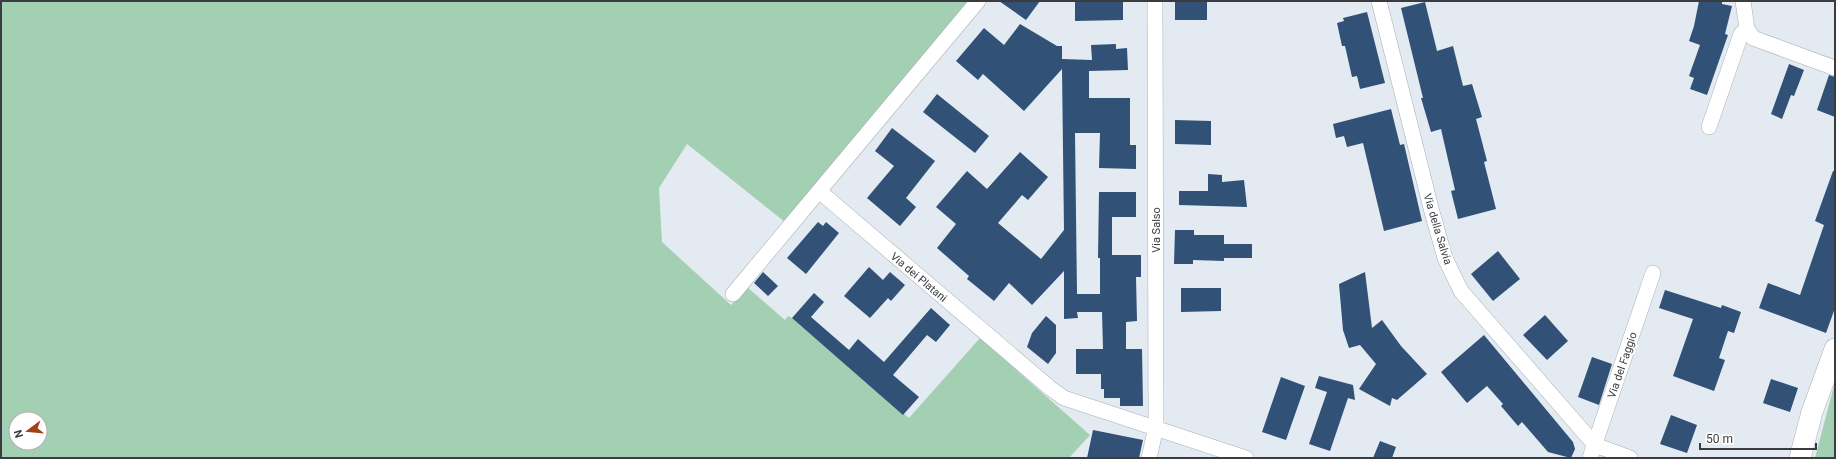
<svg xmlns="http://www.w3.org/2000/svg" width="1836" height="459" font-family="Roboto,sans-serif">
  <rect width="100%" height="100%" fill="#e3eaf2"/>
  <path fill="#a3d0b2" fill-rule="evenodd" d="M 1,1 L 968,1 L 785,222 L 687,144 L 659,188 L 662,242 L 731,305 L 747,287 L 785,320 L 788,316 L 792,318 L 909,418 L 980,338 L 1090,435 L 1069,458 L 1,458 ZM 16,419 L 40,419 L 40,443 L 16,443 Z
    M 1835,382 L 1835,454 L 1833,458 L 1815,458 Z"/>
  <path fill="#315177" d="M 999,1 L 1040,1 L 1026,20 Z
    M 1075,1 L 1123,1 L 1123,20 L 1075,21 Z
    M 1175,1 L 1207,1 L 1207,20 L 1175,20 Z
    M 1699,1 L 1722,1 L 1722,4 L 1732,6 L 1725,34 L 1728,35 L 1707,95 L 1690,89 L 1694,78 L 1689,76 L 1700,45 L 1689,41 L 1694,26 Z
    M 1425,2 L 1437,51 L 1453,46 L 1463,86 L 1472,84 L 1482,117 L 1476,119 L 1487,161 L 1484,162 L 1496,209 L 1458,219 L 1451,191 L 1455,190 L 1441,129 L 1431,132 L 1421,98 L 1423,98 L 1401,8 Z
    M 1367,12 L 1385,83 L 1360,89 L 1357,76 L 1352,77 L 1345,46 L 1342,46 L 1337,23 L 1344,21 L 1343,18 Z
    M 1020,24 L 1057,46 L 1062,46 L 1062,59 L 1092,60 L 1091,45 L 1116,44 L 1116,49 L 1127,48 L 1128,70 L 1089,71 L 1089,98 L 1130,98 L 1130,145 L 1136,145 L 1136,169 L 1099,168 L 1100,133 L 1075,133 L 1077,294 L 1100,294 L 1100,258 L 1098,258 L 1099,192 L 1136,192 L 1136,217 L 1112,217 L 1112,255 L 1141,255 L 1141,277 L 1136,277 L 1137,321 L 1126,322 L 1126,349 L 1142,349 L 1143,406 L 1120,406 L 1120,398 L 1104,398 L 1104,389 L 1101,389 L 1101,374 L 1076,374 L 1076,349 L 1103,349 L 1102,312 L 1077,312 L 1078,318 L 1064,319 L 1064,271 L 1032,305 L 1009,283 L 994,301 L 967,279 L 969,276 L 937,248 L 956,224 L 936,207 L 967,171 L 987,189 L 1020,152 L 1048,177 L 1028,200 L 1022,195 L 998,223 L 1041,259 L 1064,230 L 1062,69 L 1024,111 L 983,74 L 978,80 L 956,61 L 984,28 L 1004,45 Z
    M 1789,64 L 1804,70 L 1794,96 L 1791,95 L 1782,119 L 1771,114 Z
    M 1829,75 L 1835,77 L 1835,117 L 1817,110 Z
    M 937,94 L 989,136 L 975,153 L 923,112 Z
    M 1391,109 L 1400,145 L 1404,144 L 1422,221 L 1384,231 L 1363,143 L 1347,147 L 1344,136 L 1336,138 L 1333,124 Z
    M 1175,120 L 1211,121 L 1211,145 L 1175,144 Z
    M 892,128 L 935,161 L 906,198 L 916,207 L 900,226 L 867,198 L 894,166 L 875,151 Z
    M 1833,171 L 1835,171 L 1835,308 L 1826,333 L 1759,308 L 1768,283 L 1800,295 L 1824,225 L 1815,221 Z
    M 1208,174 L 1222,175 L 1222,182 L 1244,180 L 1247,207 L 1179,205 L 1179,191 L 1208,191 Z
    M 818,222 L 823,226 L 826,222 L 839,233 L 806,274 L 787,258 Z
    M 1175,230 L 1194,230 L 1194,235 L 1224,235 L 1224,244 L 1252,244 L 1252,258 L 1224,258 L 1224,261 L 1193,260 L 1193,264 L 1174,264 Z
    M 1498,251 L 1520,279 L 1493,301 L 1471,274 Z
    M 869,267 L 883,280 L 890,272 L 905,285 L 891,301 L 888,298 L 870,318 L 844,296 Z
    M 763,272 L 778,286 L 768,296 L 754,283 Z
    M 1365,272 L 1372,328 L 1382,320 L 1401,346 L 1427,374 L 1397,400 L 1392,398 L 1390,406 L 1359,389 L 1376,364 L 1360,345 L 1349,348 L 1343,330 L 1339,284 Z
    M 1181,288 L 1221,288 L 1221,311 L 1181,312 Z
    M 1665,290 L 1721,308 L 1722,305 L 1741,312 L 1734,333 L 1728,331 L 1719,358 L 1725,360 L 1714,391 L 1673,376 L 1693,319 L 1659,308 Z
    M 814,293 L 824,302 L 811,317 L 849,350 L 858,339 L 884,362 L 931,308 L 950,325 L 936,342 L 927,335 L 893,375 L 919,397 L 903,415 L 792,318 Z
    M 1545,315 L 1568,341 L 1547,360 L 1523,335 Z
    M 1046,316 L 1056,325 L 1056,353 L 1048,364 L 1027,347 L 1032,333 Z
    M 1484,335 L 1573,442 L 1575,449 L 1571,458 L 1548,452 L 1522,422 L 1518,426 L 1501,406 L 1503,404 L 1487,386 L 1467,403 L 1441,372 Z
    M 1592,357 L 1612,364 L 1599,405 L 1578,397 Z
    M 1319,376 L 1353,385 L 1355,400 L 1348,398 L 1330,451 L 1309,444 L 1327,392 L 1315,388 Z
    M 1281,377 L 1305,386 L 1286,440 L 1262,432 Z
    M 1771,379 L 1798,388 L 1790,412 L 1763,403 Z
    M 1671,415 L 1697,425 L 1687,453 L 1660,444 Z
    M 1093,430 L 1143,440 L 1139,458 L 1087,458 Z
    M 1380,441 L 1396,447 L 1392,458 L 1373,458 Z"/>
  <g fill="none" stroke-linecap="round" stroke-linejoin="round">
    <g stroke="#a9afb6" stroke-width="16">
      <path id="street" d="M 978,1 L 819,191 L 1050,388 L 1064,398 L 1246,458
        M 1379,1 L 1432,212 L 1445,258 L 1461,291 L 1595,445 L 1630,458
        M 1743,1 L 1747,29 L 1753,38 L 1835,68
        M 1709,127 L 1741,34 L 1747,29
        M 733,294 L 819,191
        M 1149,458 L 1156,427 L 1155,1
        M 1590,458 L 1653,273"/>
    </g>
    <g stroke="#a9afb6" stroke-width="22">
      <path id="secondary" d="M 1800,458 L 1812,412 L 1835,349"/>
    </g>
    <use href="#street" stroke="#fff" stroke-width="15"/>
    <use href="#secondary" stroke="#fff" stroke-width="21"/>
  </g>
  <g text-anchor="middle" stroke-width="4" stroke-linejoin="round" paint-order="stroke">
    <g font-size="11" fill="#3a3c3f" stroke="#fff">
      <text transform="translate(1438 229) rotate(73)" y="4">Via della Salvia</text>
      <text transform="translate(1156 230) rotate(-90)" y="4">Via Salso</text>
      <text transform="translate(919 277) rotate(40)" y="4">Via dei Platani</text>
      <text transform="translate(1622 365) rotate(-71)" y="4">Via del Faggio</text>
    </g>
  </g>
  <rect width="1836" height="459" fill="none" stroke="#3a3c3f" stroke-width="4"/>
  <g transform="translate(28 431) rotate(254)"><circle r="19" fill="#ffffff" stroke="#b0b1b2"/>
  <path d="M0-3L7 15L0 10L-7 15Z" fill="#a53f16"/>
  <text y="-6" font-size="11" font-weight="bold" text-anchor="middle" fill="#3a3c3f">N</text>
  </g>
  <path d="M1700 443v6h116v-6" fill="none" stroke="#3a3c3f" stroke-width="2"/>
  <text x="1706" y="443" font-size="12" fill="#3a3c3f" stroke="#ffffff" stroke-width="3" paint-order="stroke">50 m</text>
</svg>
